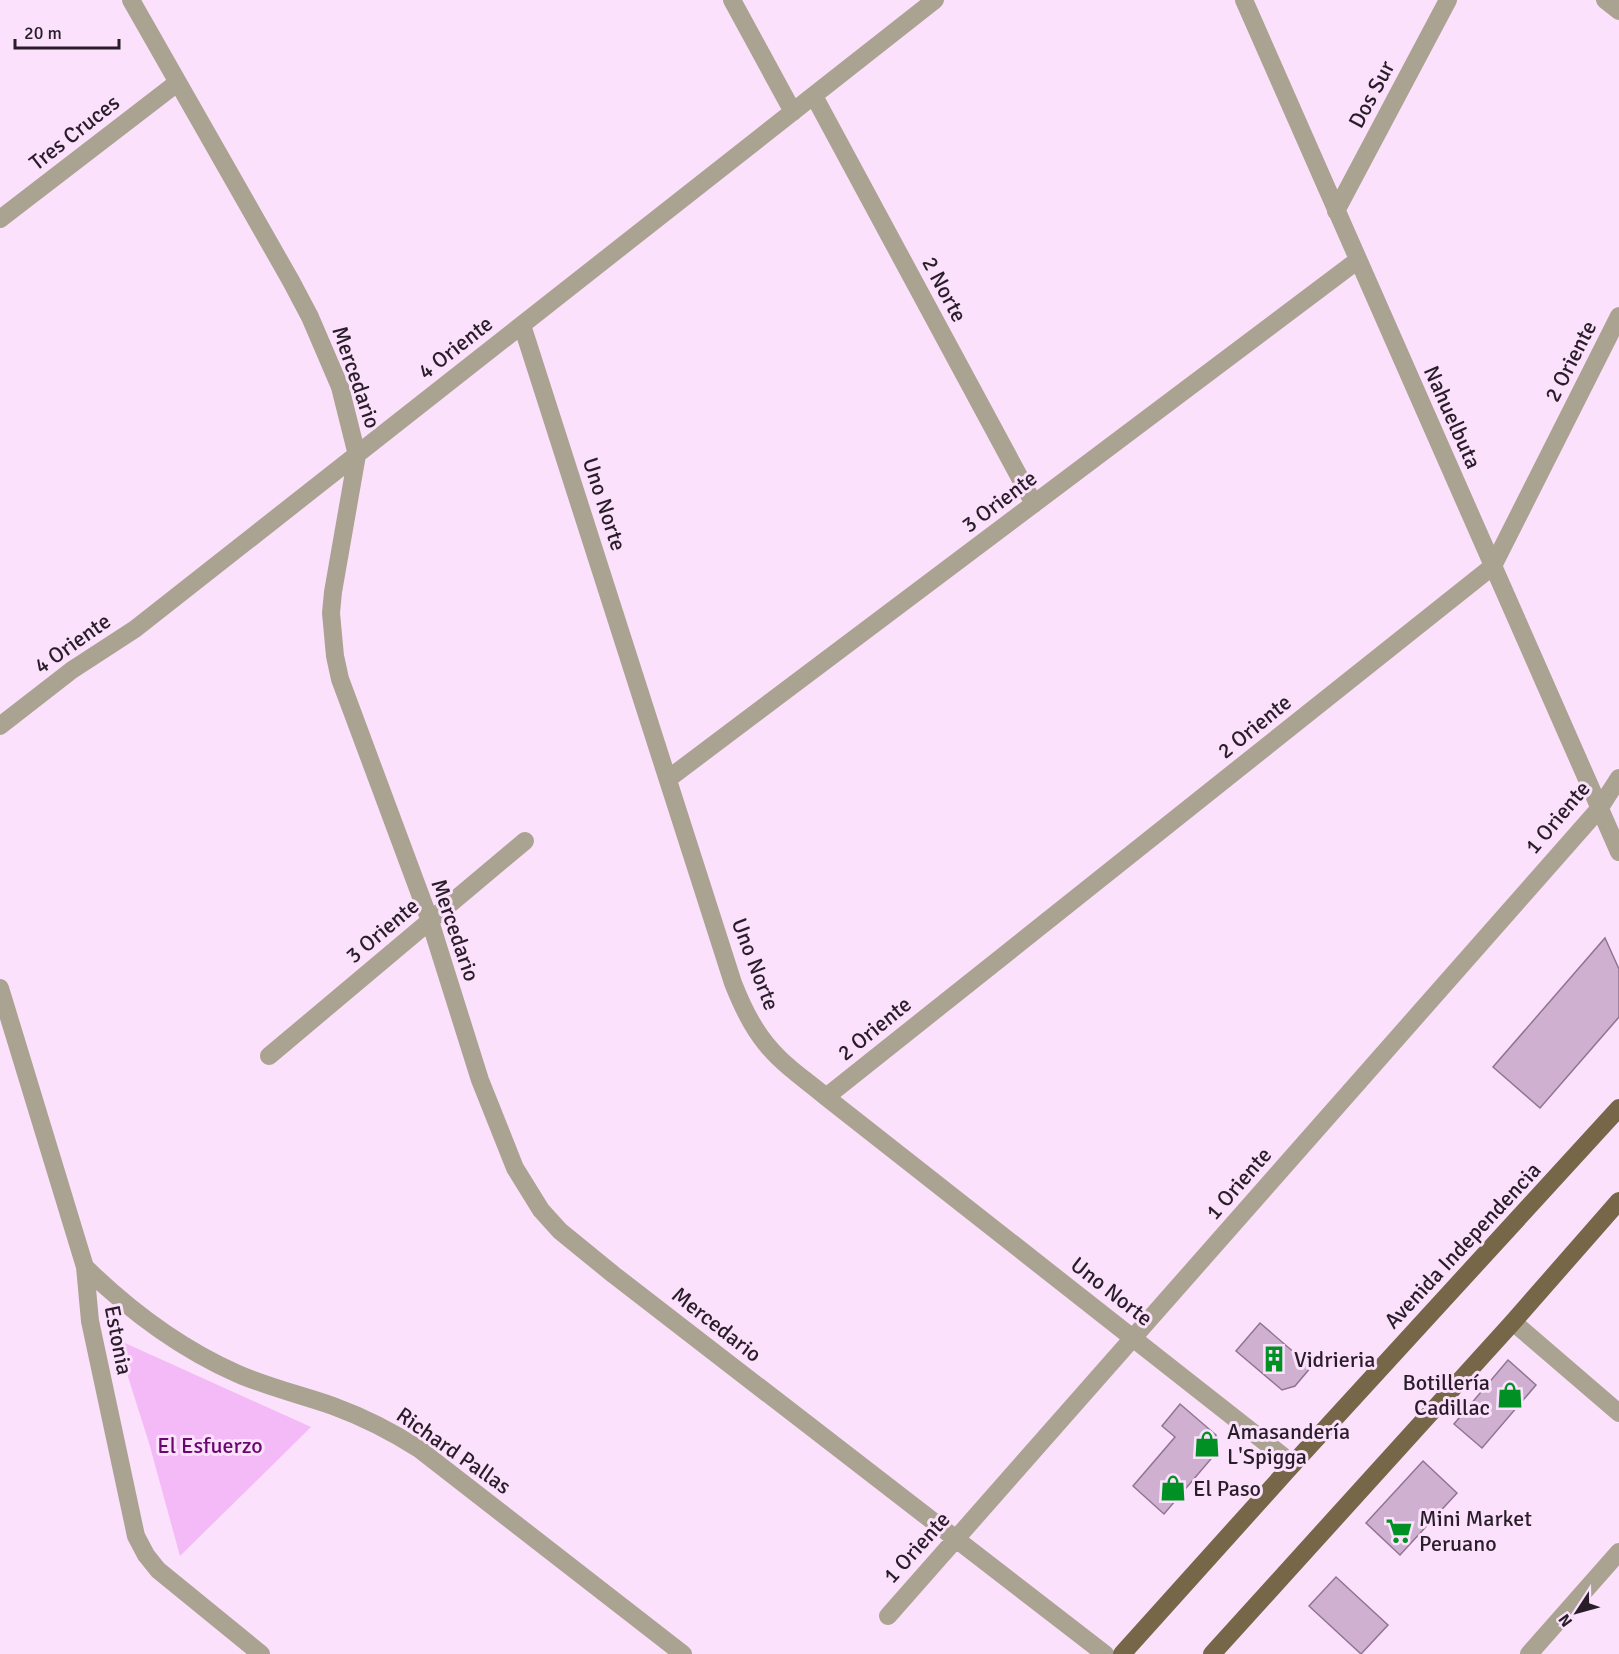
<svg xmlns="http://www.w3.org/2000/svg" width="1619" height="1654" font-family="Signika,sans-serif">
  <rect width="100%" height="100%" fill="#fbe1fb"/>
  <path fill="#f4b9f7" d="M 116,1339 L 311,1427 L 180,1556 L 149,1443 Z"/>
  <path fill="#cfb0d1" stroke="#917493" stroke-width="1.5" d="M 1605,938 L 1619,969 L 1619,1017 L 1540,1108 L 1493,1067 Z
    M 1260,1323 L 1311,1367 L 1295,1386 L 1282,1390 L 1236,1351 Z
    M 1508,1360 L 1536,1385 L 1482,1448 L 1454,1424 Z
    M 1180,1404 L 1216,1435 L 1216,1453 L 1164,1514 L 1133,1486 L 1175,1437 L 1162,1426 Z
    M 1423,1461 L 1457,1493 L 1400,1555 L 1366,1523 Z
    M 1336,1577 L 1388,1625 L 1361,1654 L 1309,1606 Z"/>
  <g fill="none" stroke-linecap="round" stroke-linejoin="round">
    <path stroke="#aba392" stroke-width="18" d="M 131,0 L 291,281 L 310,317 L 340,387 L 357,455 L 333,592 L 331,613 L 335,656 L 340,679 L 430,921 L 480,1080 L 515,1168 L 541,1210 L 560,1231 L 614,1275 L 1105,1654
      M 732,0 L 793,112
      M 1244,0 L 1619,852
      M 1605,0 L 1619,11
      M 814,96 L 1034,504
      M 1336,211 L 1448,0
      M 0,219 L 177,83
      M 522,325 L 733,983 C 744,1011 757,1037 779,1058 C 793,1072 811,1084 826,1097 L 1293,1464
      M 0,726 L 72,670 L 135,629 L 935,0
      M 668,779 L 1358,260
      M 0,988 L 85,1267 L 90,1321 L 136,1536 L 146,1555 L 158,1570 L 261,1654
      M 269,1056 L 525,841
      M 826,1097 L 1493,566 L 1619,316
      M 85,1267 C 131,1312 179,1348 238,1374 C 268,1387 301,1395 333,1406 C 363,1417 391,1431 419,1449 L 683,1654
      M 1513,1322 L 1619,1413
      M 888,1616 L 1599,809 L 1619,778
      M 1529,1654 L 1619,1552"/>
    <path stroke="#766749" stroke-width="18" d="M 1122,1654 L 1293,1464 L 1619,1108
      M 1212,1654 L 1513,1322 L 1619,1201"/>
  </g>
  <defs>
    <g id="building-bare" transform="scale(2.07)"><path d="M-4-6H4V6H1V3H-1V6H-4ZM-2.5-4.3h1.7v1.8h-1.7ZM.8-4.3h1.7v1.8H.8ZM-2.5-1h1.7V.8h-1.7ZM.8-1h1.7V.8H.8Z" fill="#009024" stroke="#fbe1fb" stroke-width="2.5" paint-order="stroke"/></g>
    <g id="shop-bare" transform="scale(2.07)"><path d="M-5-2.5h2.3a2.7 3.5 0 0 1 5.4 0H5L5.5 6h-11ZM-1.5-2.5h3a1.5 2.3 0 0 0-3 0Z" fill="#009024" stroke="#fbe1fb" stroke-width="2.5" paint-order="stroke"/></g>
    <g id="supermarket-bare" transform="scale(2.07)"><path d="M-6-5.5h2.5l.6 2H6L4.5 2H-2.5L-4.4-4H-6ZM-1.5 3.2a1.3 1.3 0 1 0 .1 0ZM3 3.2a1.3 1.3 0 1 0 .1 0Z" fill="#009024" stroke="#fbe1fb" stroke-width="2.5" paint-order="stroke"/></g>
  </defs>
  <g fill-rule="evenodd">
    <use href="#building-bare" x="1274" y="1359"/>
    <use href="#shop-bare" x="1510" y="1395"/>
    <use href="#shop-bare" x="1207" y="1444"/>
    <use href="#shop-bare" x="1173" y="1488"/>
    <use href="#supermarket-bare" x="1399" y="1531"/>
  </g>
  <g text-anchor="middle" stroke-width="6" stroke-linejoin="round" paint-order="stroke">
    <g font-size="22" fill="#291d2a" stroke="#fbe1fb">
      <text transform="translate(1371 94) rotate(-62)" y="8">Dos Sur</text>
      <text transform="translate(74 132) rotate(-38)" y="8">Tres Cruces</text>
      <text transform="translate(945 289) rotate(62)" y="8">2 Norte</text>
      <text transform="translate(455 347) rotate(-38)" y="8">4 Oriente</text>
      <text transform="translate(1570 361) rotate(-63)" y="8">2 Oriente</text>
      <text transform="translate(357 377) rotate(71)" y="8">Mercedario</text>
      <text transform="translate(1453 417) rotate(66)" y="8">Nahuelbuta</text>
      <text transform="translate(999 501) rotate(-37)" y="8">3 Oriente</text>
      <text transform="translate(605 504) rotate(72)" y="8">Uno Norte</text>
      <text transform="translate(72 643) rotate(-35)" y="8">4 Oriente</text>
      <text transform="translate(1254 726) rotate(-39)" y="8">2 Oriente</text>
      <text transform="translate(1557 817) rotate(-50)" y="8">1 Oriente</text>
      <text transform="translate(382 930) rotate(-40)" y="8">3 Oriente</text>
      <text transform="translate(456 930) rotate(71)" y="8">Mercedario</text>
      <text transform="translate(756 964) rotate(69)" y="8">Uno Norte</text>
      <text transform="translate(874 1028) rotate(-39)" y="8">2 Oriente</text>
      <text transform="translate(1238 1183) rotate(-49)" y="8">1 Oriente</text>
      <text transform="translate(1462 1245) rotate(-47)" y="8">Avenida Independencia</text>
      <text transform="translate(1112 1291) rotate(38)" y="8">Uno Norte</text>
      <text transform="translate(717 1324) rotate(38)" y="8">Mercedario</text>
      <text transform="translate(119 1340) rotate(79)" y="8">Estonia</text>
      <text transform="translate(454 1450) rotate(35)" y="8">Richard Pallas</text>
      <text transform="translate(916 1547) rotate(-48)" y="8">1 Oriente</text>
    </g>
    <g font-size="22" fill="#291d2a" stroke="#fbe1fb" text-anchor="start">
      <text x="1294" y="1367">Vidrieria</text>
      <text x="1490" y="1390" text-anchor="end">Botillería<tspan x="1490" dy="25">Cadillac</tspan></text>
      <text x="1227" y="1439">Amasandería<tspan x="1227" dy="25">L'Spigga</tspan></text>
      <text x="1193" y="1496">El Paso</text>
      <text x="1419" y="1526">Mini Market<tspan x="1419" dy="25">Peruano</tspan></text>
    </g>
    <g font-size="22" fill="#6a0571" stroke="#fbe1fb">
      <text x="210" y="1453">El Esfuerzo</text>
    </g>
  </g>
  <g transform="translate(1577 1612) rotate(234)" stroke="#fbe1fb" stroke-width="4.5" paint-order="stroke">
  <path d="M0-4.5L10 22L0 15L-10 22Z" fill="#291d2a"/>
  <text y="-9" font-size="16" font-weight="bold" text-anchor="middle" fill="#291d2a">N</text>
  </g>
  <path d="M15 39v9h104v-9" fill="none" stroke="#291d2a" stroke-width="3"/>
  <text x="24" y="39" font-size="18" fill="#291d2a" stroke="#fbe1fb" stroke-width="4.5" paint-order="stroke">20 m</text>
</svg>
